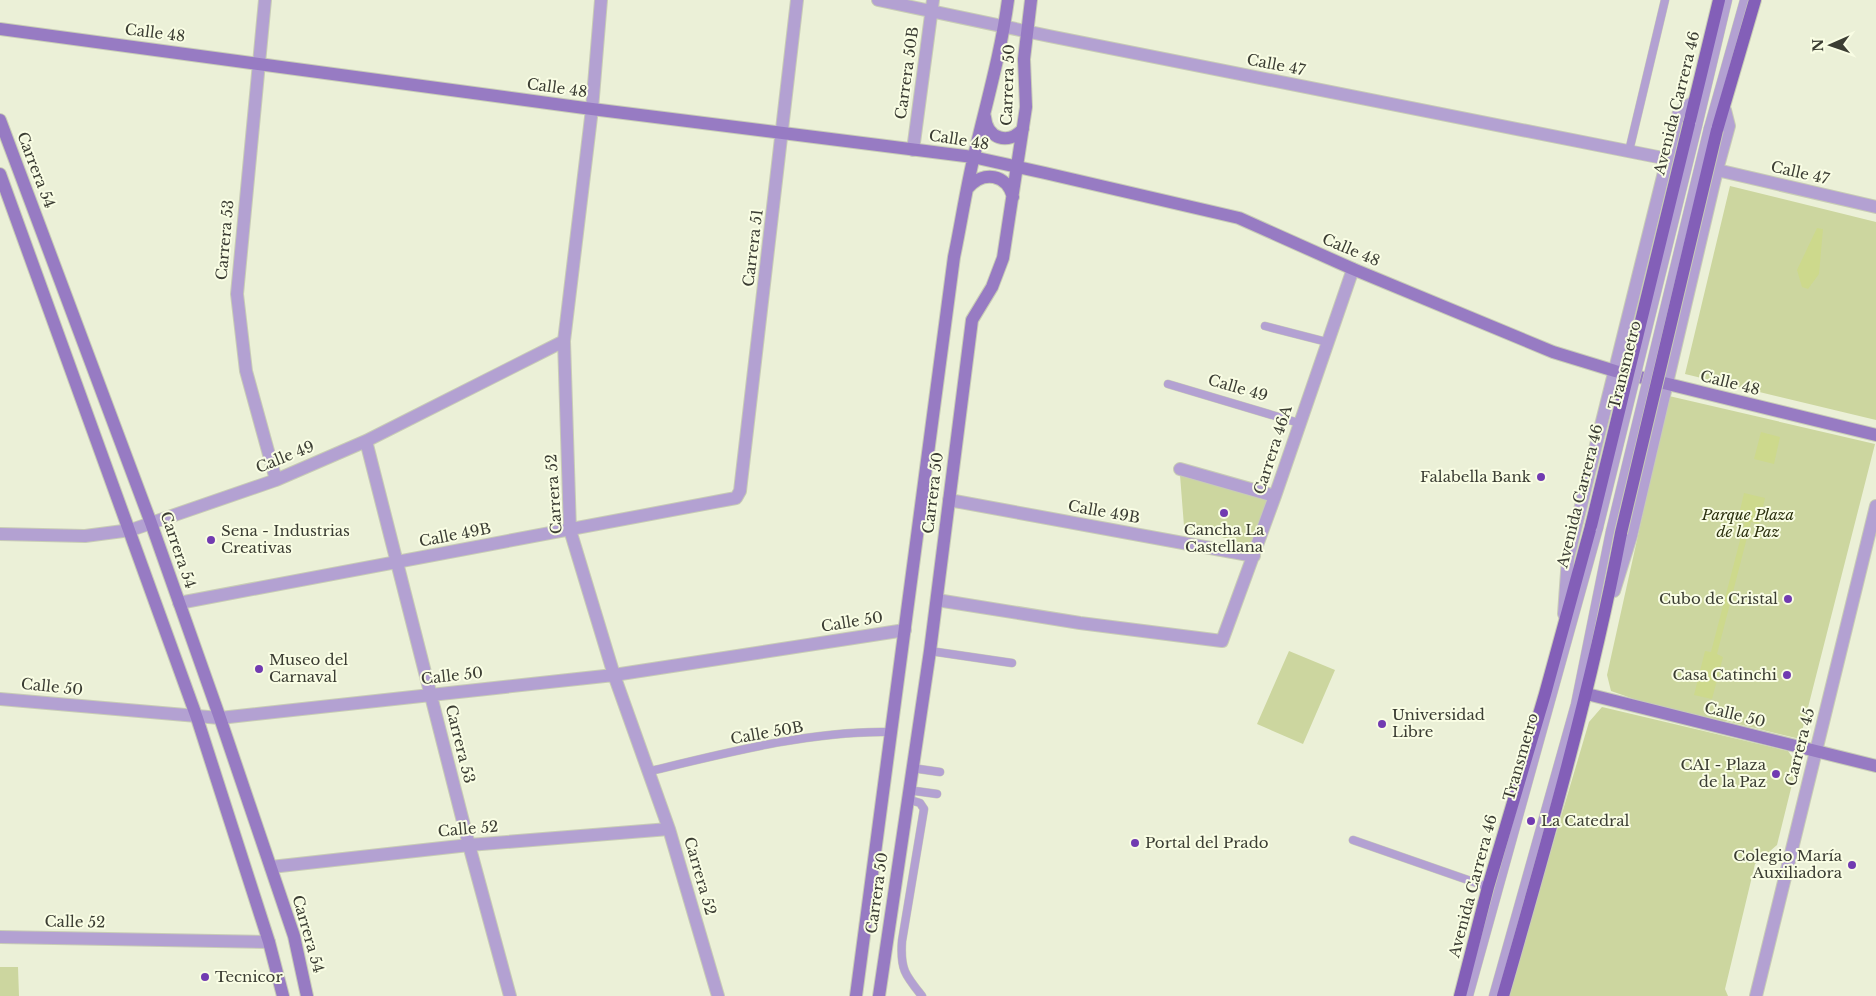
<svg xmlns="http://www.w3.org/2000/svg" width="1876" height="996" font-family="'Libre Baskerville',serif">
  <rect width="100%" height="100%" fill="#ebf0d7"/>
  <path fill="#ccd69f" d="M 1730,186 L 1876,222 L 1876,420 L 1685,374 Z
    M 1669,396 L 1875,444 L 1800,739 L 1726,721 L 1697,721 L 1611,691 L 1607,675 Z
    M 1180,475 L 1270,500 L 1252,546 L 1184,526 Z
    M 1289,651 L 1335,670 L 1303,744 L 1257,724 Z
    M 1602,707 L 1788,751 L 1797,764 L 1777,845 L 1755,864 L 1725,989 L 1728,996 L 1508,996 L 1589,722 Z
    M 0,967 L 18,967 L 19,996 L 0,996 Z"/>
  <path fill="#cdd98c" d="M 1817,228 L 1823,229 L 1819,274 L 1808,289 L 1802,287 L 1797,270 Z
    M 1761,432 L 1780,437 L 1774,464 L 1754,459 Z
    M 1744,493 L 1765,498 L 1759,524 L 1751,522 L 1717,654 L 1723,657 L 1712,699 L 1694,695 L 1705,651 L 1711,652 L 1745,521 L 1738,519 Z"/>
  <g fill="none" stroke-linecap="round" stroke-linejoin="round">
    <g stroke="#c8ccb6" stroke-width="9">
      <path id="lane" d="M 1698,126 L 1728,0
        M 1708,128 L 1744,0
        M 1629,151 L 1665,0
        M 1265,326 L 1327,342
        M 1168,384 L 1299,423
        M 930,651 L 1012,663
        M 912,768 L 940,772
        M 651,771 C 725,753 814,730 890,732
        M 908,790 L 937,794
        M 907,799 L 920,803 L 924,809 L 902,941 C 900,969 905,975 922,996
        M 1353,840 L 1488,887
        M 1469,996 L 1599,528
        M 1493,996 L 1575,704 L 1610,531"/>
    </g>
    <g stroke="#c8ccb6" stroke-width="14">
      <path id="street" d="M 265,0 L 237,294 L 246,371 L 276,480
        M 601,0 L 592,109 L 564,341 L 570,530 L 614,675 L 669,829 L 718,996
        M 878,0 L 1049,36 L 1668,159
        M 913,150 L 933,0
        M 1717,170 L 1876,207
        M 366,441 L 469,845 L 510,996
        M 1180,469 L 1275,496
        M 949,500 L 1254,556
        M 0,534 L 85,536 L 131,530 L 276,480 L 366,441 L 564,341
        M 1614,591 L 1631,536 L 1717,170 L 1729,126 L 1725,110
        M 937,600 L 1080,623 L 1222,641 L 1275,496 L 1353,269
        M 179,603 L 736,498 L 740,491 L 797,0
        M 1564,614 L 1568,558 L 1679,112 L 1695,101
        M 0,699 L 220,718 L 614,675 L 905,630
        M 271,867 L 469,845 L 669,829
        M 0,937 L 269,942
        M 1756,996 L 1876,506"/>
    </g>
    <g stroke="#c8ccb6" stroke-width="14">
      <path id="secondary" d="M 0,29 L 592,109 L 973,157 L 1045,173 L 1239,218 L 1353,269 L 1553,352 L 1615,371 L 1876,435
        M 985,117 C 987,138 1008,146 1023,129
        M 0,120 L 151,523 L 220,718 L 294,936 L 307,996
        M 0,174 L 197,718 L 269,942 L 283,996
        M 968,188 C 983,170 1007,174 1013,197
        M 1587,694 L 1876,766
        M 856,996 L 954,257 C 961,224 966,189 974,156 C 986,104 1001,53 1008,0
        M 879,996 L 930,651 L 972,320 L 992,287 L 1003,258 L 1026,107 L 1024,59 L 1031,0"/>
    </g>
    <g stroke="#c8ccb6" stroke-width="14">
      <path id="primary" d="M 1689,124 L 1719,0
        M 1717,130 L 1755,0
        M 1460,996 L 1488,887 L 1545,694 L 1591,526
        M 1503,996 C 1547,843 1591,690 1621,533"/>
    </g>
    <use href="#lane" stroke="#b3a1d2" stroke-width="8"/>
    <use href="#street" stroke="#b3a1d2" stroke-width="12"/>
    <use href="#secondary" stroke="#977bc3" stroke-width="12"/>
    <use href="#primary" stroke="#835fb8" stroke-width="12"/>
    <g stroke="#c8ccb6" stroke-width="9" stroke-linecap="butt">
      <path id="lane-bridge" d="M 1599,528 L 1698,126
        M 1610,531 L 1708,128"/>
    </g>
    <g stroke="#c8ccb6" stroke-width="14" stroke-linecap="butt">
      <path id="primary-bridge" d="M 1591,526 L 1689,124
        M 1621,533 L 1717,130"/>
    </g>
    <use href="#lane-bridge" stroke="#b3a1d2" stroke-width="8"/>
    <use href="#primary-bridge" stroke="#835fb8" stroke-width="12"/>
  </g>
  <g fill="#713bb1" stroke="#f9fde4" stroke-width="2">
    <circle cx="1541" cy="477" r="5"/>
    <circle cx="1224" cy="513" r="5"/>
    <circle cx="211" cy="540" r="5"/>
    <circle cx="1788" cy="599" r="5"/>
    <circle cx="259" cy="669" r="5"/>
    <circle cx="1787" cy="675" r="5"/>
    <circle cx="1382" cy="724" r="5"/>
    <circle cx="1776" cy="774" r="5"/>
    <circle cx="1531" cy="821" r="5"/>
    <circle cx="1135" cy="843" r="5"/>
    <circle cx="1852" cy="865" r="5"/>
    <circle cx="205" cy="977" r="5"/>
  </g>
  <g text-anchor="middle" stroke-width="4" stroke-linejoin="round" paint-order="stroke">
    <g font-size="15" fill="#3b3d33" stroke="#f9fde4">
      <text transform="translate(155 33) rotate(7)" y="5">Calle 48</text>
      <text transform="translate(1276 65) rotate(11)" y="5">Calle 47</text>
      <text transform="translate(907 73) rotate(-82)" y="5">Carrera 50B</text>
      <text transform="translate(1008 85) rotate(-88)" y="5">Carrera 50</text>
      <text transform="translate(557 88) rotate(8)" y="5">Calle 48</text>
      <text transform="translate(1677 103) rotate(-76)" y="5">Avenida Carrera 46</text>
      <text transform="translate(959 140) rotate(9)" y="5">Calle 48</text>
      <text transform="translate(36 170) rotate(69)" y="5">Carrera 54</text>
      <text transform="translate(1800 173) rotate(13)" y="5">Calle 47</text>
      <text transform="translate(225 240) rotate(-85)" y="5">Carrera 53</text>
      <text transform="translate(753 248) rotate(-83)" y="5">Carrera 51</text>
      <text transform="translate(1351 250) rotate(23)" y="5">Calle 48</text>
      <text transform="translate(1625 365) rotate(-76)" y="5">Transmetro</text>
      <text transform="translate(1730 383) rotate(14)" y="5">Calle 48</text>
      <text transform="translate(1238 388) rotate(16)" y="5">Calle 49</text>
      <text transform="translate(1273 450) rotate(-72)" y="5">Carrera 46A</text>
      <text transform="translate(285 457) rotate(-22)" y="5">Calle 49</text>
      <text transform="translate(933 493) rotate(-83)" y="5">Carrera 50</text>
      <text transform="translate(554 494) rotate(-94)" y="5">Carrera 52</text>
      <text transform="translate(1580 496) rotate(-76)" y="5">Avenida Carrera 46</text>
      <text transform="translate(1104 512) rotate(10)" y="5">Calle 49B</text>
      <text transform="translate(455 535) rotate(-11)" y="5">Calle 49B</text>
      <text transform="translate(178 550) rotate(71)" y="5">Carrera 54</text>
      <text transform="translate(852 622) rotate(-9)" y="5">Calle 50</text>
      <text transform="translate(452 676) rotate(-6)" y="5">Calle 50</text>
      <text transform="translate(52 687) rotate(6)" y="5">Calle 50</text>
      <text transform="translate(1735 715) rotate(14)" y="5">Calle 50</text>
      <text transform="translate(767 733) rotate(-10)" y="5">Calle 50B</text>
      <text transform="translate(460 744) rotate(76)" y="5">Carrera 53</text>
      <text transform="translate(1800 747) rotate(-76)" y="5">Carrera 45</text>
      <text transform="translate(1521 757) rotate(-74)" y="5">Transmetro</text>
      <text transform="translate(468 829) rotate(-5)" y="5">Calle 52</text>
      <text transform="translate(700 876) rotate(74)" y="5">Carrera 52</text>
      <text transform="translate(1473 886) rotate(-75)" y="5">Avenida Carrera 46</text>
      <text transform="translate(877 893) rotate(-82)" y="5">Carrera 50</text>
      <text transform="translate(75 922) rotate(1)" y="5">Calle 52</text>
      <text transform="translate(308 934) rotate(74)" y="5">Carrera 54</text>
    </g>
    <g font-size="15" fill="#3b3d33" stroke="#f9fde4" text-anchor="start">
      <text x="1531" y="482" text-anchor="end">Falabella Bank</text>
      <text x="1224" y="535" text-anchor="middle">Cancha La<tspan x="1224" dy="17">Castellana</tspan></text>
      <text x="221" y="536">Sena - Industrias<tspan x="221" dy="17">Creativas</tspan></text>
      <text x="1778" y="604" text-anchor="end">Cubo de Cristal</text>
      <text x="269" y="665">Museo del<tspan x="269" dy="17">Carnaval</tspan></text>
      <text x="1777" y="680" text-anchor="end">Casa Catinchi</text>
      <text x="1392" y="720">Universidad<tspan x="1392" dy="17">Libre</tspan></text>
      <text x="1766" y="770" text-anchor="end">CAI - Plaza<tspan x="1766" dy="17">de la Paz</tspan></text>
      <text x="1541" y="826">La Catedral</text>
      <text x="1145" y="848">Portal del Prado</text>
      <text x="1842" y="861" text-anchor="end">Colegio María<tspan x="1842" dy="17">Auxiliadora</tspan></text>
      <text x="215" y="982">Tecnicor</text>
    </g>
    <g font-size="15" font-style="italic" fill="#2c310f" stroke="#f9fde4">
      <text x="1748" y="520">Parque Plaza<tspan x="1748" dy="17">de la Paz</tspan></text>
    </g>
  </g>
  <g transform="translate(1831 45) rotate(268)" stroke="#f9fde4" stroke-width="4" paint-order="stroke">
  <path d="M0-4L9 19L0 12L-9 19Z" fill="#3b3d33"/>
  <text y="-8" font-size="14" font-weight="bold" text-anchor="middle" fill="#3b3d33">N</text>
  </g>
</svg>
